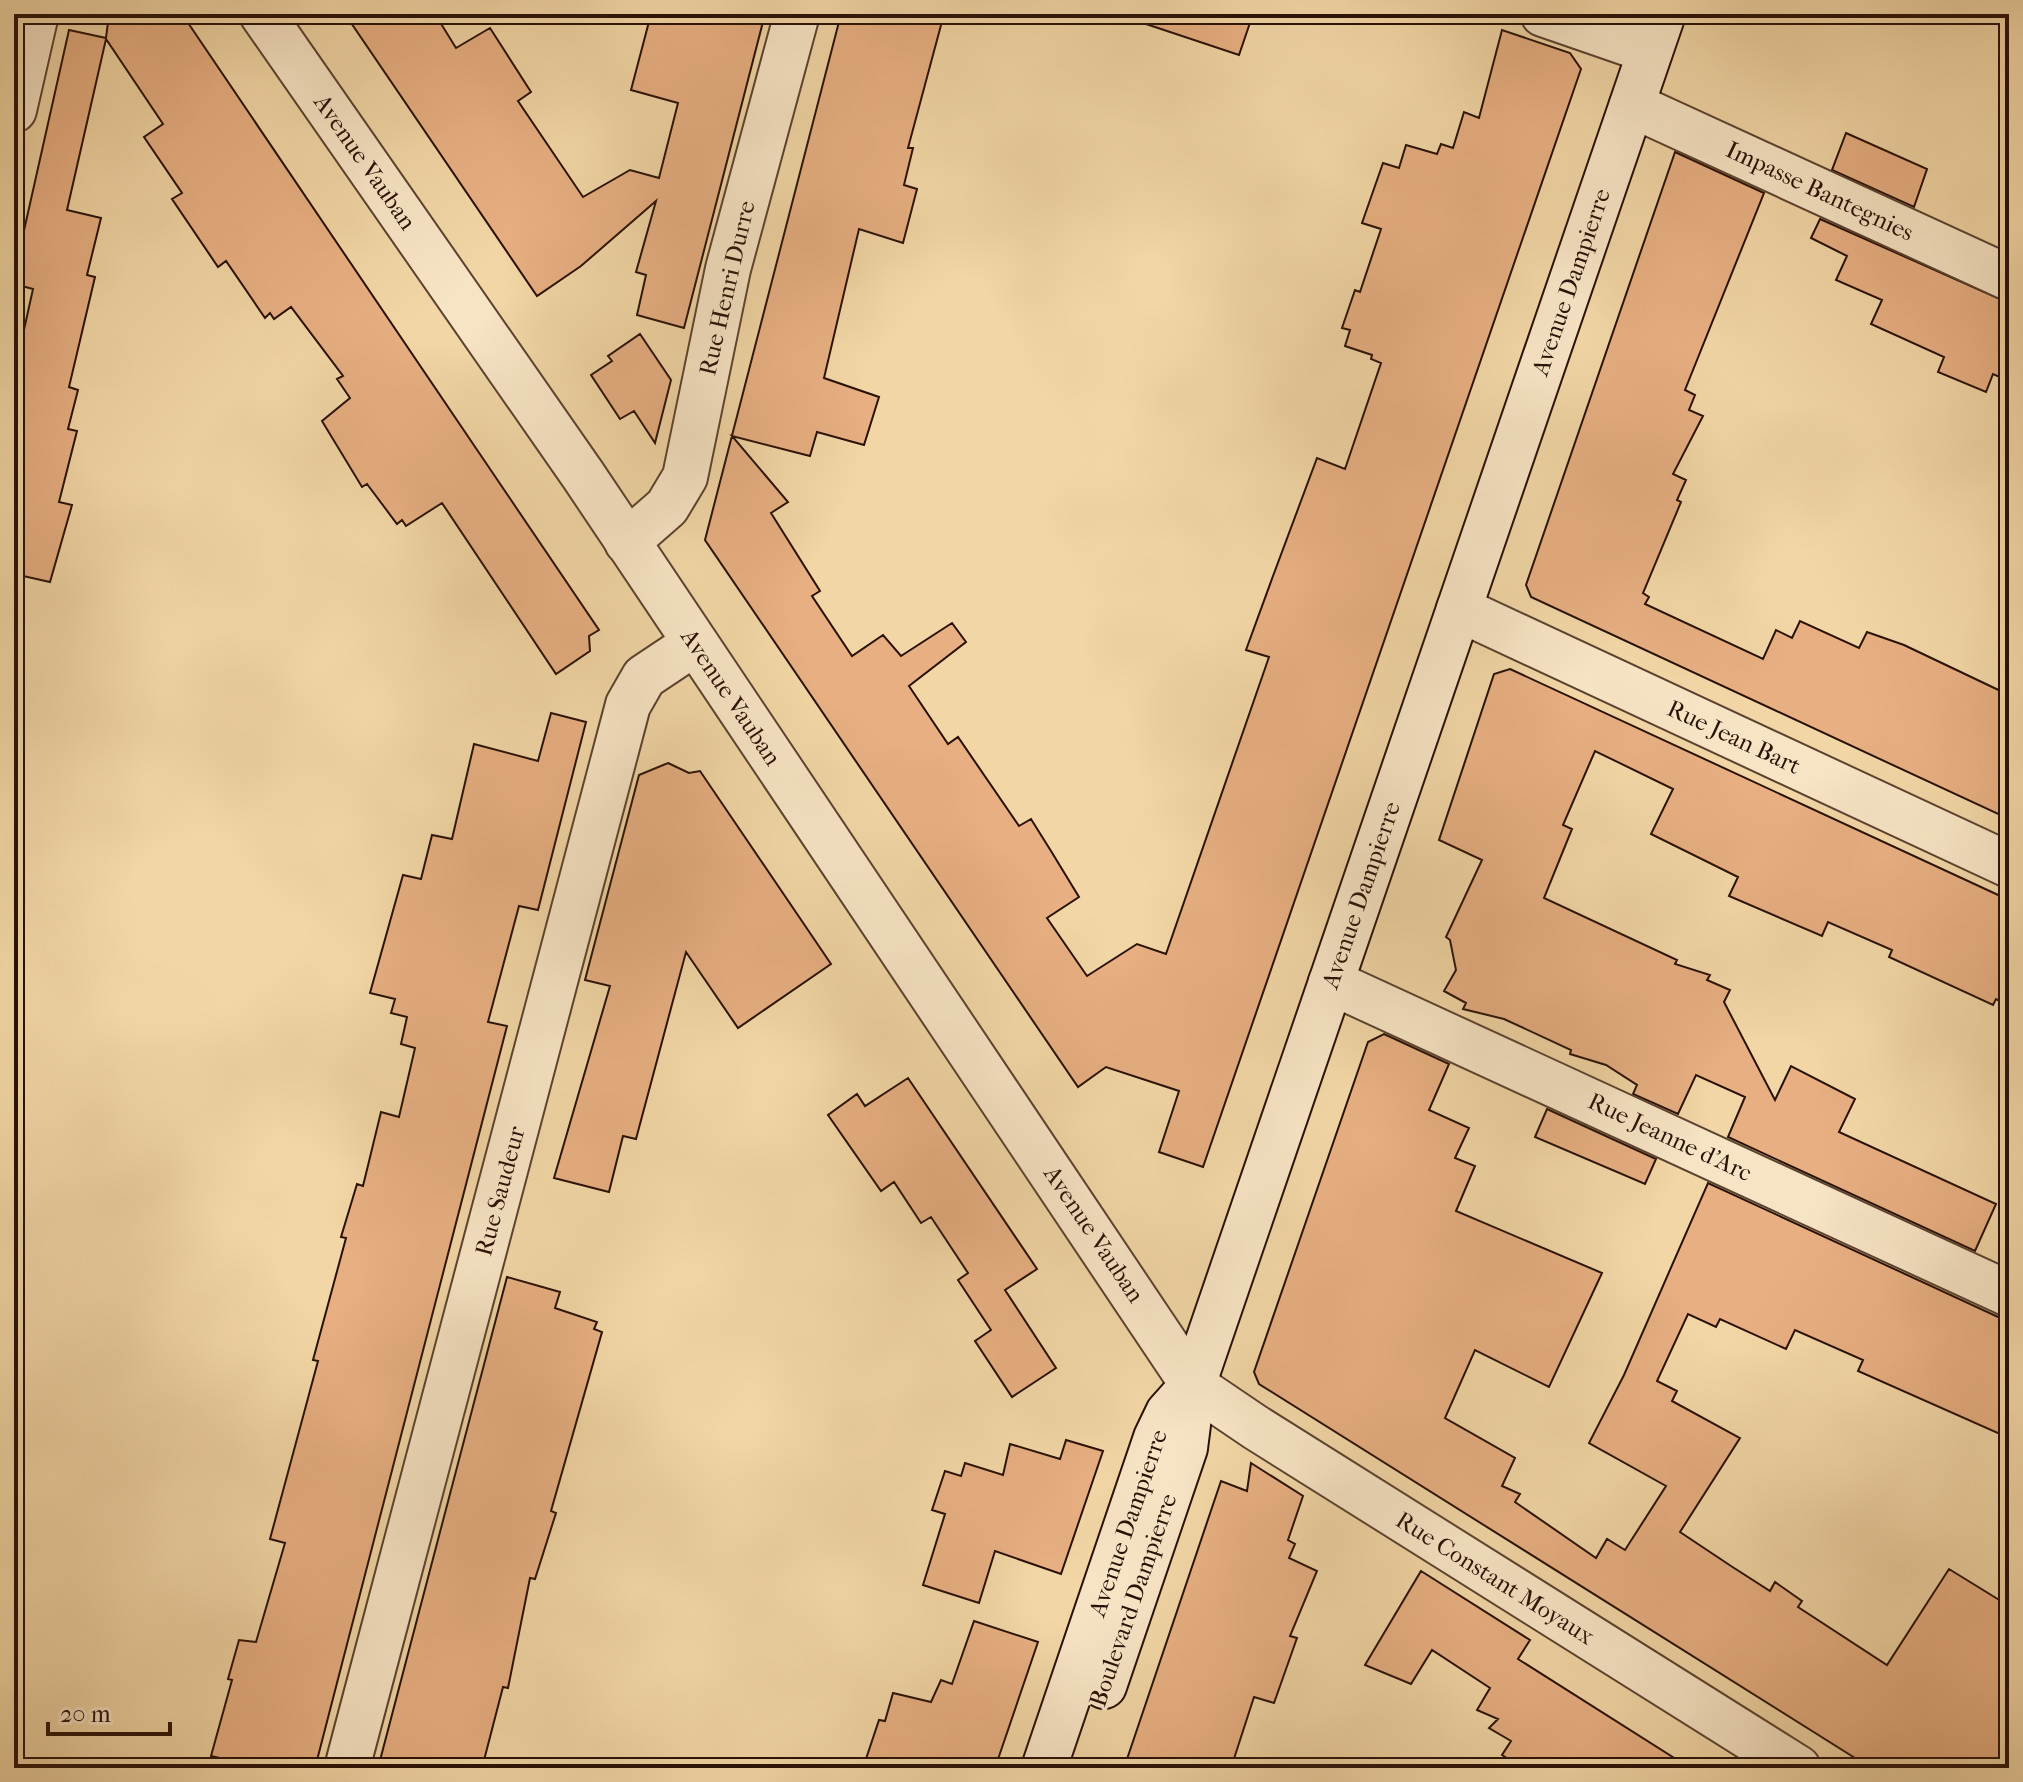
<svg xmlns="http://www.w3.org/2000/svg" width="2023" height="1782" font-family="'IM FELL French Canon',serif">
  <rect width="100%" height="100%" fill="#f2d6a6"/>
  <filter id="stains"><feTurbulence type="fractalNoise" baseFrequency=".0025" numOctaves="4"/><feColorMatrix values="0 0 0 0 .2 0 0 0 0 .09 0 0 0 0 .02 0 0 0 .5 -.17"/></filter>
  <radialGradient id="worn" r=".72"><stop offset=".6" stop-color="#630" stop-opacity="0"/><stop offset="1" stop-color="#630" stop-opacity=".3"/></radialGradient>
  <path fill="#e7af82" stroke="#291107" stroke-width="2" d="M 109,14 L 182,14 L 599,630 L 589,636 L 590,651 L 556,674 L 442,503 L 406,526 L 402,520 L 397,524 L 367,484 L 362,487 L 322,421 L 350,398 L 337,379 L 343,376 L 291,307 L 274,319 L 270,313 L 265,318 L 226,261 L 218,267 L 172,199 L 182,193 L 144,137 L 163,124 L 106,39 L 67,210 L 101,218 L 87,275 L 95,277 L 69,387 L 78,390 L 68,429 L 77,431 L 59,502 L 72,505 L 50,582 L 14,574 L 14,375 L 33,289 L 14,284 L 14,275 L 69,30 L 106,38 Z
    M 345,14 L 435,14 L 456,48 L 490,28 L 531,92 L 518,101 L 583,197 L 630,170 L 659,178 L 678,103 L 631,90 L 651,14 L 765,14 L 684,328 L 637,315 L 646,275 L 636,272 L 656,201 L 581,266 L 537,296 Z
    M 841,14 L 944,14 L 908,148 L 913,148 L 904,185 L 917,189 L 903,243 L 859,229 L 824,378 L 879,397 L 864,445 L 817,432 L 810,456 L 732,436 L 788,502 L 771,513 L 820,591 L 812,596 L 852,656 L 883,635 L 901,656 L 952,623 L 966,642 L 909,686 L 948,744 L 958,737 L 1019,826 L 1031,819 L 1051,851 L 1079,897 L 1047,918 L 1087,976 L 1137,944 L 1166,954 L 1269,657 L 1246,650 L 1273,576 L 1317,458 L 1345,469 L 1381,363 L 1371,359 L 1372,355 L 1345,346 L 1350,330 L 1342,328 L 1355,290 L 1360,292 L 1381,229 L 1362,223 L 1383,163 L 1399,168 L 1406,145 L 1437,154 L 1441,144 L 1453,148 L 1464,112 L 1479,118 L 1502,30 L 1570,53 L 1581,69 L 1203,1167 L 1159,1152 L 1179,1091 L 1106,1067 L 1078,1087 L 705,540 Z
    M 1135,14 L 1253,14 L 1239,55 L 1134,20 Z
    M 1846,133 L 1927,169 L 1914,207 L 1832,170 Z
    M 1675,152 L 1764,193 L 1685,390 L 1695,395 L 1689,410 L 1703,416 L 1673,474 L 1686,480 L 1677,500 L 1681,502 L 1643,593 L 1649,597 L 1645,604 L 1763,659 L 1776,630 L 1792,638 L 1800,621 L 1859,648 L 1867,632 L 1904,645 L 2009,695 L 2009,819 L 1531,597 L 1526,585 Z
    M 1820,219 L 2009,303 L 2009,381 L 1993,374 L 1986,392 L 1938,372 L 1944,357 L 1871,324 L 1882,300 L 1836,280 L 1847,256 L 1811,238 Z
    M 640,334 L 671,380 L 655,443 L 634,411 L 620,419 L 591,375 L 612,361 L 608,356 Z
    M 1510,669 L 2009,900 L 2009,1006 L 1996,999 L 1993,1005 L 1889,957 L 1892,950 L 1828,922 L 1822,936 L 1729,896 L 1738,877 L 1651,834 L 1673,789 L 1595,751 L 1563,825 L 1572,829 L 1544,898 L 1677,960 L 1675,964 L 1710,975 L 1707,980 L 1730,990 L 1724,1002 L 1775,1100 L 1791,1066 L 1855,1099 L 1839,1132 L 1996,1204 L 1975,1251 L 1728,1137 L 1745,1097 L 1696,1075 L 1678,1114 L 1633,1094 L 1637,1085 L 1606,1065 L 1570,1054 L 1571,1050 L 1504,1019 L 1463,1009 L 1466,1003 L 1444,991 L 1456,970 L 1450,940 L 1446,937 L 1482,860 L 1439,840 L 1494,674 Z
    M 551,713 L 586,722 L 538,910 L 519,906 L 488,1022 L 507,1026 L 315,1768 L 222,1768 L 224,1759 L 211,1756 L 232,1680 L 228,1679 L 239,1640 L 256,1642 L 285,1543 L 270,1539 L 318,1361 L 313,1360 L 346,1238 L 341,1237 L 357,1184 L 363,1186 L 381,1112 L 399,1117 L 415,1048 L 401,1044 L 407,1017 L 391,1013 L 395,999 L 370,993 L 403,875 L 421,879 L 432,835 L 452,839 L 474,744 L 538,761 Z
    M 668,763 L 689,773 L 700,771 L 831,964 L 738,1028 L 686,952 L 636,1139 L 623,1136 L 609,1192 L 554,1178 L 610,986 L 585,980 L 639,775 Z
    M 1384,1034 L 1449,1064 L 1429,1110 L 1469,1128 L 1455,1158 L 1475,1166 L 1456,1211 L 1602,1273 L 1549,1387 L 1475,1350 L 1445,1418 L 1515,1458 L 1502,1486 L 1520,1494 L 1515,1502 L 1596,1558 L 1607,1539 L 1625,1550 L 1666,1486 L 1589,1443 L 1624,1375 L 1708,1183 L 2009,1322 L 2009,1438 L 1858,1371 L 1863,1360 L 1795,1330 L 1786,1349 L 1720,1319 L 1716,1327 L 1688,1314 L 1657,1381 L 1677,1391 L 1672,1401 L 1740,1438 L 1680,1532 L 1731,1566 L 1770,1591 L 1775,1582 L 1802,1601 L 1798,1607 L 1887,1665 L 1949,1569 L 2009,1606 L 2009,1768 L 1871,1768 L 1259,1384 L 1254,1372 L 1368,1042 Z
    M 908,1078 L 1037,1269 L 1005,1290 L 1056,1368 L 1012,1397 L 975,1341 L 991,1330 L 958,1280 L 968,1273 L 931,1217 L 921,1223 L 894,1182 L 881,1191 L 828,1115 L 857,1094 L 865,1106 Z
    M 1547,1109 L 1656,1159 L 1645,1184 L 1535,1137 Z
    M 507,1277 L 560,1292 L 555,1308 L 597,1322 L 594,1329 L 602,1332 L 551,1511 L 556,1513 L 535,1579 L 530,1578 L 508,1688 L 503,1687 L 482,1768 L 378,1768 Z
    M 1066,1440 L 1103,1451 L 1061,1574 L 995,1551 L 979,1603 L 923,1585 L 945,1514 L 932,1510 L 945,1471 L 961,1476 L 965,1463 L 1003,1475 L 1010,1444 L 1060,1459 Z
    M 1251,1463 L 1303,1496 L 1288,1540 L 1295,1544 L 1289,1558 L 1317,1571 L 1290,1636 L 1297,1638 L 1274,1703 L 1254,1697 L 1231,1768 L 1124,1768 L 1221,1481 L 1247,1491 Z
    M 1421,1571 L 1530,1640 L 1518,1659 L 1690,1768 L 1523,1768 L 1502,1755 L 1511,1741 L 1489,1728 L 1498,1719 L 1477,1710 L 1490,1688 L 1432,1650 L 1411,1684 L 1365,1665 Z
    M 974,1621 L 1038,1642 L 995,1768 L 863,1768 L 879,1720 L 885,1721 L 893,1693 L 931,1702 L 941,1680 L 952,1684 Z"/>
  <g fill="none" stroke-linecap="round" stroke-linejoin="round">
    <g stroke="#5b422f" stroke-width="48">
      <path id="minor" d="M 1543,14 L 1650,51
        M 1632,105 L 2009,278
        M 14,110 L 36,14
        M 627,542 L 667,507 L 685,477 L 728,269 L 797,14
        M 1459,609 L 2009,865
        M 1331,982 L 2009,1294
        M 347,1768 L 628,705 L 644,677 L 695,643"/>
    </g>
    <g stroke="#5b422f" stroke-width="48">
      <path id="tertiary" d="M 262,14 L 583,475 L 1193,1385 L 1255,1427 L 1798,1768"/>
    </g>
    <g stroke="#291107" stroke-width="48">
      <path id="secondary" d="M 1104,1686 L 1185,1448 L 1193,1385
        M 1044,1768 L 1156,1438 L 1168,1413 L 1193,1385 L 1663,14"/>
    </g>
    <use href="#minor" stroke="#f7e4c5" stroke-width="44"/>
    <use href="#tertiary" stroke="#f7e4c5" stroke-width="44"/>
    <use href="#secondary" stroke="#f7e4c5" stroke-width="44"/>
  </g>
  <g text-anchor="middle" stroke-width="6" stroke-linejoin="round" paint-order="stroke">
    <g font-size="24" fill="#291107" stroke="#f7e4c5">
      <text transform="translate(365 162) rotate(55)" y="8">Avenue Vauban</text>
      <text transform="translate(1820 191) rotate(25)" y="8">Impasse Bantegnies</text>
      <text transform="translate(1571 282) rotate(-71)" y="8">Avenue Dampierre</text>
      <text transform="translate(727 288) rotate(-77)" y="8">Rue Henri Durre</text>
      <text transform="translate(731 697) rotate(56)" y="8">Avenue Vauban</text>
      <text transform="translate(1734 737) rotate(25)" y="8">Rue Jean Bart</text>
      <text transform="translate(1361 895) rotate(-71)" y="8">Avenue Dampierre</text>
      <text transform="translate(1670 1137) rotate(25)" y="8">Rue Jeanne d'Arc</text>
      <text transform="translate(500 1191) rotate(-75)" y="8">Rue Saudeur</text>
      <text transform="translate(1094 1234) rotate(56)" y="8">Avenue Vauban</text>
      <text transform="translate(1128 1523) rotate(-71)" y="8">Avenue Dampierre</text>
      <text transform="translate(1495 1578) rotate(32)" y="8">Rue Constant Moyaux</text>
      <text transform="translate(1133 1600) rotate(-71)" y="8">Boulevard Dampierre</text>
    </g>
  </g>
  <rect width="2023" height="1782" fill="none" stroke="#f2d6a6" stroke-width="48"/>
  <rect x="16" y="16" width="1991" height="1750" fill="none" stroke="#291107" stroke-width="4"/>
  <rect x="24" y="24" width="1975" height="1734" fill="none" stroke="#291107" stroke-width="2"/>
  <path d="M48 1722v12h122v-12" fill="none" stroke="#291107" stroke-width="4"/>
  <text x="60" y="1722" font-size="24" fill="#291107" stroke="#f7e4c5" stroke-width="6" paint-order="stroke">20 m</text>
  <rect width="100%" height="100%" filter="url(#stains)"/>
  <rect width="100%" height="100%" fill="url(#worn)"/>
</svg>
